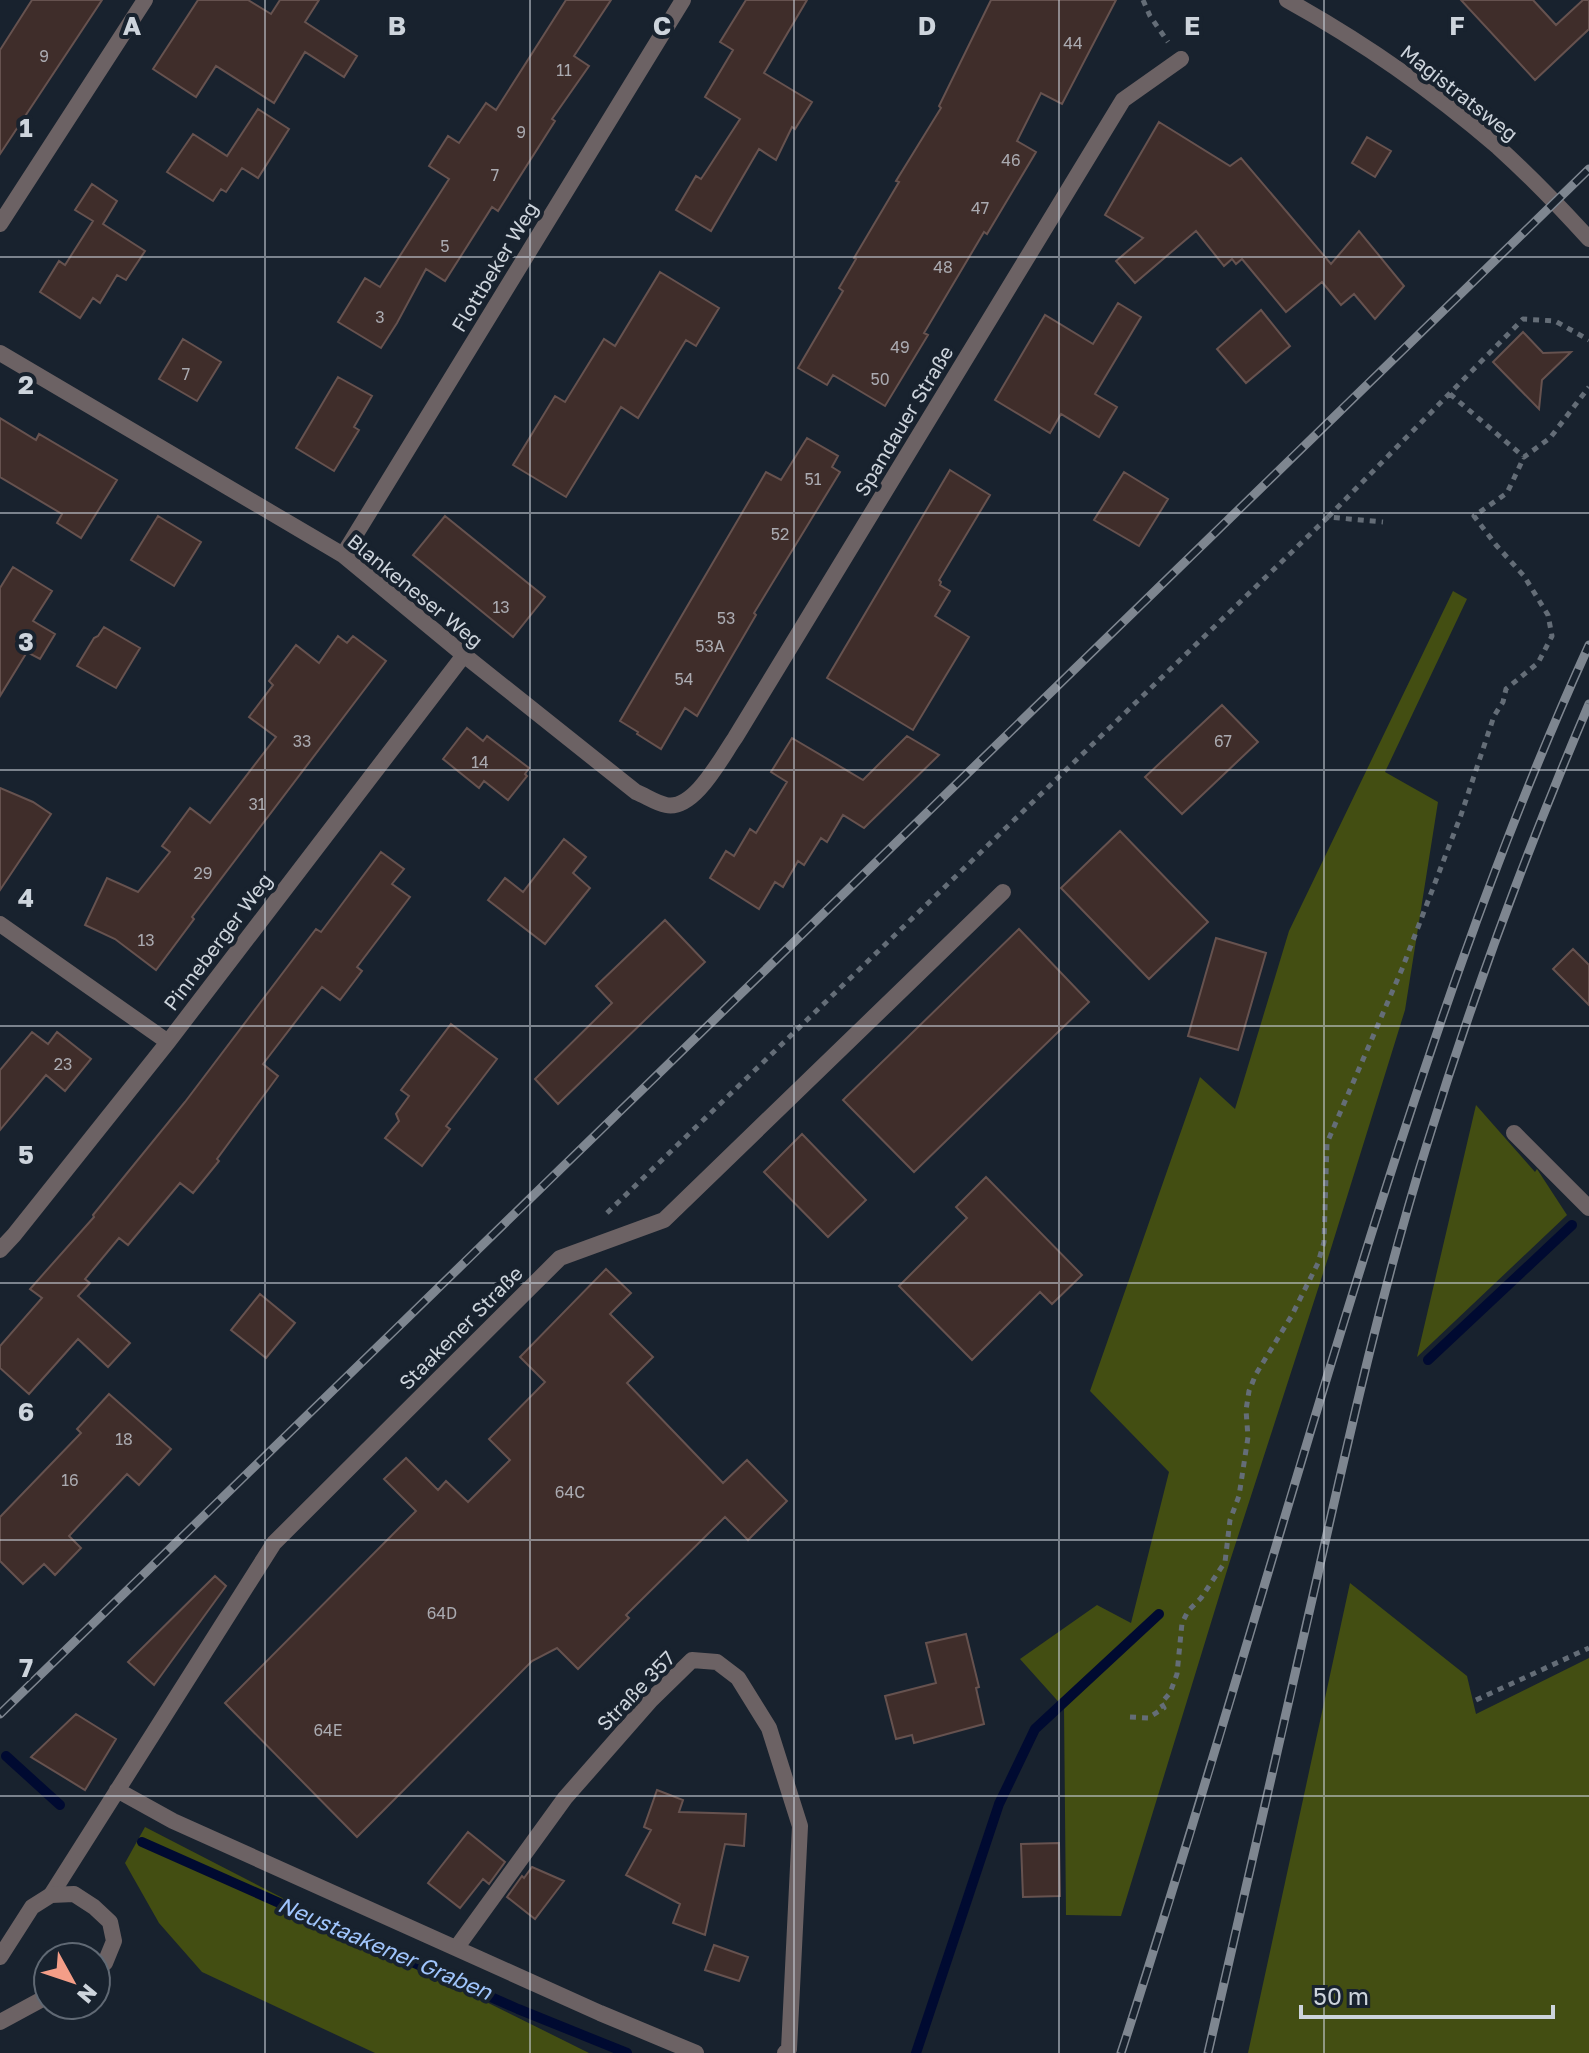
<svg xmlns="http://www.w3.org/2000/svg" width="1589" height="2053" font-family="'Golos Text',sans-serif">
  <rect width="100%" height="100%" fill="#18222e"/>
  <path fill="#434e12" d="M 1453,591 L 1467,599 L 1385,772 L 1438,802 L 1405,1010 L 1328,1258 L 1229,1564 L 1121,1916 L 1066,1915 L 1064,1708 L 1020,1659 L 1097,1605 L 1131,1623 L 1169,1472 L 1090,1391 L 1200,1077 L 1235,1109 L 1289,931 Z
    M 1476,1105 L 1535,1172 L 1537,1169 L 1567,1215 L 1417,1357 Z
    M 1350,1583 L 1467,1676 L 1476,1714 L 1589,1658 L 1589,2053 L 1248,2053 Z
    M 145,1827 L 416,1967 L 589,2053 L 375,2053 L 202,1972 L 159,1923 L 125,1863 Z"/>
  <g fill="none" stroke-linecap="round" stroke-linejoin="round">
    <path stroke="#000a31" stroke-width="10" d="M 1428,1360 L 1572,1225
      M 6,1756 L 60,1805
      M 142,1842 L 518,2009 L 627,2053
      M 916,2053 L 999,1804 L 1035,1729 L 1159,1614"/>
  </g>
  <path fill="#3f2d2a" stroke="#66524f" stroke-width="2" d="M 32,0 L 102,0 L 0,154 L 0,50 Z
    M 198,0 L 248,0 L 271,14 L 280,0 L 319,0 L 305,22 L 357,56 L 344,77 L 305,52 L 274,103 L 216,66 L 196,97 L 153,69 Z
    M 566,0 L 611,0 L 574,56 L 589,66 L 552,119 L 555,121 L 498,211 L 492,207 L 445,281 L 426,269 L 397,323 L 381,348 L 338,322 L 365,278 L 380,287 L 449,179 L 429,166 L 448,136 L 459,143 L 486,103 L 496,110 Z
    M 746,0 L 807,0 L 764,73 L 812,102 L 795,129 L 792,127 L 776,160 L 759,149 L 711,231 L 676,210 L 696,176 L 701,179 L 707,170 L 740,119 L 705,97 L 733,50 L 720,42 Z
    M 991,0 L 1116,0 L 1062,104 L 1041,93 L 1017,141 L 1036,152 L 987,234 L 984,232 L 924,333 L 928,335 L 885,406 L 833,375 L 827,385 L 798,368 L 843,291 L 839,288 L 856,259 L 854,258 L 899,182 L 896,181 L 941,108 L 939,106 Z
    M 1461,0 L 1533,0 L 1556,25 L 1583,0 L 1589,0 L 1589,29 L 1535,80 Z
    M 258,109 L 289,129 L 258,178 L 242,168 L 226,192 L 221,189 L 213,201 L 167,172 L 193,134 L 227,156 Z
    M 1159,122 L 1230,166 L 1241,158 L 1331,264 L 1359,231 L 1404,286 L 1375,319 L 1354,294 L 1341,305 L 1322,282 L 1286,312 L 1242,259 L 1236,264 L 1232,259 L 1224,266 L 1196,231 L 1135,283 L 1116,261 L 1143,238 L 1105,215 Z
    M 1367,137 L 1391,151 L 1375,177 L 1352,163 Z
    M 92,184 L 117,201 L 103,224 L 145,251 L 126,280 L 117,275 L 100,303 L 93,298 L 80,318 L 40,292 L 59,261 L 65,265 L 93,221 L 75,210 Z
    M 660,272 L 719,308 L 696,346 L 686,340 L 638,418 L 621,407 L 566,497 L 513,465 L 555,396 L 565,402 L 604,339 L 615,346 Z
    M 1118,303 L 1141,317 L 1095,394 L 1117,407 L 1099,437 L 1061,414 L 1050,433 L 995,400 L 1045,315 L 1093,344 Z
    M 1261,310 L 1290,346 L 1246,383 L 1217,349 Z
    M 1523,332 L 1543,353 L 1571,352 L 1542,380 L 1539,409 L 1493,362 Z
    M 183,339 L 221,362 L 197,401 L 159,379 Z
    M 338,377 L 372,396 L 354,427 L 359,430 L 334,471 L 296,448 Z
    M 0,418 L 36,440 L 39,434 L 117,480 L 81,538 L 57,523 L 62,514 L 0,477 Z
    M 807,438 L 838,456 L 832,467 L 840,472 L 754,613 L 756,615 L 697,716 L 685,708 L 661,749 L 637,734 L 638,732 L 620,721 L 766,472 L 781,480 Z
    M 950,470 L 990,495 L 939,580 L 941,582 L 940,585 L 950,591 L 935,616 L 969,637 L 913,730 L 827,678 Z
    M 1124,472 L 1168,499 L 1139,546 L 1094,520 Z
    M 158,516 L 201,542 L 174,586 L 131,560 Z
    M 445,516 L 545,597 L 513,637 L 413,555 Z
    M 13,567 L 52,591 L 33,621 L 55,634 L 40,659 L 27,652 L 0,696 L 0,588 Z
    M 104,627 L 140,648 L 116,688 L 77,666 L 94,638 L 98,636 Z
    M 338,636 L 347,643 L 353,636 L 386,661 L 192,917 L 194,919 L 156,970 L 115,939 L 85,925 L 107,878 L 138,892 L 170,852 L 162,846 L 190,808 L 210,823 L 276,737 L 249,717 L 273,685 L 269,681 L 296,645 L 319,663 Z
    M 1222,705 L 1258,742 L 1182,814 L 1145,777 Z
    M 467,728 L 483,741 L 487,736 L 529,768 L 525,774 L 527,776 L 508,800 L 484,781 L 479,788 L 443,759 Z
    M 907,736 L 939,755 L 864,828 L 843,815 L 827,842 L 821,838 L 804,865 L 798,861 L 783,887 L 775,882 L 759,909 L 710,878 L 726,851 L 734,856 L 750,829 L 756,833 L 787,782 L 771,772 L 792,738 L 863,780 Z
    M 0,788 L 33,802 L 51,814 L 0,890 Z
    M 1120,831 L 1208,922 L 1149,979 L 1061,888 Z
    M 564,839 L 586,857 L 573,873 L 590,888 L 545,944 L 488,900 L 505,878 L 523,892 Z
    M 381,852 L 404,869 L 392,884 L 410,897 L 357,967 L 362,971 L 340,1000 L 322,987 L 263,1064 L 278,1076 L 217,1159 L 219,1161 L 193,1193 L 180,1183 L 128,1245 L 119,1238 L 85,1279 L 90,1283 L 78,1296 L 130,1343 L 108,1367 L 78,1339 L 29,1394 L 0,1368 L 0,1346 L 42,1298 L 30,1289 L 94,1217 L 93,1215 L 185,1102 L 316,929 L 321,932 Z
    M 665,920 L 705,962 L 558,1104 L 535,1079 L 612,1003 L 596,986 Z
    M 1019,929 L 1089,1002 L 914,1172 L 843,1100 Z
    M 1216,938 L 1266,953 L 1238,1050 L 1188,1036 Z
    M 1573,949 L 1589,965 L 1589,1005 L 1553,969 Z
    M 451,1024 L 497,1059 L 446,1126 L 450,1129 L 422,1166 L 385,1138 L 399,1121 L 396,1114 L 409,1096 L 401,1090 Z
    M 32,1032 L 48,1044 L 57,1032 L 91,1059 L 65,1091 L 46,1075 L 0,1130 L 0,1070 Z
    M 802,1134 L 866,1200 L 828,1237 L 764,1172 Z
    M 986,1177 L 1082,1275 L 1052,1304 L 1040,1292 L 972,1360 L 899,1286 L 967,1218 L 956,1207 Z
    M 606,1269 L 631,1293 L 610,1314 L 653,1357 L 627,1383 L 723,1483 L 747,1460 L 787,1501 L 748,1540 L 725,1517 L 626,1615 L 629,1618 L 578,1669 L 557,1648 L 532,1661 L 357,1837 L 225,1703 L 416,1511 L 384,1479 L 406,1458 L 438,1490 L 446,1481 L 468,1502 L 510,1460 L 489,1439 L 545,1382 L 520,1357 Z
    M 260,1294 L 295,1323 L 266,1358 L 231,1330 Z
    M 109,1394 L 171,1449 L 139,1485 L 127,1474 L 69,1536 L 81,1548 L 55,1575 L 44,1564 L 23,1584 L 0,1561 L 0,1517 L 81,1433 L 77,1429 Z
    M 215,1576 L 226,1586 L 154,1685 L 128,1662 Z
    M 966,1634 L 979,1687 L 976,1688 L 984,1724 L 914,1743 L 912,1735 L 896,1739 L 885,1696 L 936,1683 L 926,1643 Z
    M 76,1714 L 116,1739 L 85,1790 L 31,1757 Z
    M 657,1790 L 683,1800 L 679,1812 L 746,1814 L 744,1846 L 725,1844 L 705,1935 L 673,1923 L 680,1904 L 626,1875 L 651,1830 L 644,1827 Z
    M 468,1832 L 505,1862 L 489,1884 L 483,1879 L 460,1908 L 428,1883 Z
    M 1059,1843 L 1060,1896 L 1023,1897 L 1021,1844 Z
    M 532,1867 L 564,1881 L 535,1919 L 507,1897 L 522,1876 L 524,1878 Z
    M 714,1945 L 748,1957 L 739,1981 L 705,1970 Z"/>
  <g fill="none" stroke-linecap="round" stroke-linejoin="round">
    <path stroke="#646d77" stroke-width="5" stroke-dasharray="6 6" stroke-linecap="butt" d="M 1143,0 L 1150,16 L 1168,42
      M 1450,394 L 1524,457 L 1550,438 L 1589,387
      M 1328,517 L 1523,319 L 1555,321 L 1589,340
      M 607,1213 L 1328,517 L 1383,522
      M 1476,1700 L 1589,1648
      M 1130,1717 L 1148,1718 L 1164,1708 L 1161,1703 L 1170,1693 L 1177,1674 L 1182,1623 L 1188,1611 L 1201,1598 L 1225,1562 L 1230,1520 L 1239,1496 L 1248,1437 L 1246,1410 L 1249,1391 L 1256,1374 L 1292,1315 L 1318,1263 L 1324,1242 L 1327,1143 L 1402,969 L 1461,815 L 1494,716 L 1503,702 L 1506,689 L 1538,663 L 1552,636 L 1548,615 L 1524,576 L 1496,545 L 1474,516 L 1507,493 L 1524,457"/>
    <path stroke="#6c6264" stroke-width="16" d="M 117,1790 L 173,1821 L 600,2013 L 696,2053
      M 51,1895 L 274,1543 L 560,1258 L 664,1220 L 1003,892
      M 457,1947 L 565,1798 L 651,1700 L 692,1660 L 717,1662 L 738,1678 L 769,1728 L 800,1826 L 789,2049 L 785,2053"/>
    <path stroke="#6c6264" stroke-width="16" d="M 0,224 L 145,0
      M 0,353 L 343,555 L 464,655 L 636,792 C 646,796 656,803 666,805 C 694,811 721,758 735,738 L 1123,100 L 1181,59
      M 343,555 L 683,0
      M 0,924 L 168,1042
      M 1514,1133 L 1589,1208
      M 0,1250 L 14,1235 L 168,1042 L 464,655
      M 0,1957 L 32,1907 L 51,1895 L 74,1894 L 94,1907 L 110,1922 L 114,1941 L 105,1963 L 96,1968
      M 0,2022 L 48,1996"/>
    <path stroke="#6c6264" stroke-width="16" d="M 1287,0 C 1363,42 1433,91 1498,147 C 1530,176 1560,207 1589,239"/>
    <g stroke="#7e8690" stroke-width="9">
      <path id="rail" d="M 0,1714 L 1589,169
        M 1121,2053 C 1204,1798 1276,1539 1356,1283 C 1423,1067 1495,851 1589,645
        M 1208,2053 C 1244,1895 1281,1737 1317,1578 C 1350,1432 1383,1285 1428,1141 C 1474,992 1528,847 1589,704"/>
    </g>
    <use href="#rail" stroke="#18222e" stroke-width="6" stroke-dasharray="18" stroke-linecap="butt"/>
  </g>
  <path fill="none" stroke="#cdd4dc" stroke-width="2" stroke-opacity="0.55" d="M 265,0 L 265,2053M 530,0 L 530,2053M 794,0 L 794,2053M 1059,0 L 1059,2053M 1324,0 L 1324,2053M 0,257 L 1589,257M 0,513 L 1589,513M 0,770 L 1589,770M 0,1026 L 1589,1026M 0,1283 L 1589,1283M 0,1540 L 1589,1540M 0,1796 L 1589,1796"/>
  <g text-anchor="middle" stroke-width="8" stroke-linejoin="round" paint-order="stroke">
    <g font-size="16" fill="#aaaab0">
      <text x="1073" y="49">44</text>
      <text x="44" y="62">9</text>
      <text x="564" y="76">11</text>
      <text x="521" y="138">9</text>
      <text x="1011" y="166">46</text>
      <text x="495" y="181">7</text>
      <text x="980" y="214">47</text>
      <text x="445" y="252">5</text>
      <text x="943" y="273">48</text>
      <text x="380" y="323">3</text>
      <text x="900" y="353">49</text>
      <text x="186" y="380">7</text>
      <text x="880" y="385">50</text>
      <text x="813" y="485">51</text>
      <text x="780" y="540">52</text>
      <text x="501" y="613">13</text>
      <text x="726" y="624">53</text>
      <text x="710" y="652">53A</text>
      <text x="684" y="685">54</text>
      <text x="302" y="747">33</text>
      <text x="1223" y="747">67</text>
      <text x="480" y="768">14</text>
      <text x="257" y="810">31</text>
      <text x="203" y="879">29</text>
      <text x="146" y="946">13</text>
      <text x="63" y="1070">23</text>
      <text x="124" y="1445">18</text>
      <text x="70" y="1486">16</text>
      <text x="570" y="1498">64C</text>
      <text x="442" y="1619">64D</text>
      <text x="328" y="1736">64E</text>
    </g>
    <g font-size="20" fill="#cdd4dc" stroke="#18222e">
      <text transform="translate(1459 93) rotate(38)" y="7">Magistratsweg</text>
      <text transform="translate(495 267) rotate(-59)" y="7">Flottbeker Weg</text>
      <text transform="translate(904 421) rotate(-59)" y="7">Spandauer Straße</text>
      <text transform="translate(415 591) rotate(39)" y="7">Blankeneser Weg</text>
      <text transform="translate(218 942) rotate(-53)" y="7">Pinneberger Weg</text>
      <text transform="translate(461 1328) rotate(-45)" y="7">Staakener Straße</text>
      <text transform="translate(636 1691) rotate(-46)" y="7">Straße 357</text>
    </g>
    <g font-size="22" font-style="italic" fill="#a0c5fd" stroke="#18222e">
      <text transform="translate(385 1948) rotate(23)" y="8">Neustaakener Graben</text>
    </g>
  </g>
  <g font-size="26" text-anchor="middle" font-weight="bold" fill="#cdd4dc" stroke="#18222e" stroke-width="8" stroke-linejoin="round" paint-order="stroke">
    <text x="132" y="35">A</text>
    <text x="397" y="35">B</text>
    <text x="662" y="35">C</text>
    <text x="927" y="35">D</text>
    <text x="1192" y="35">E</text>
    <text x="1457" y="35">F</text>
    <text x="26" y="137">1</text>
    <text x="26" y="394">2</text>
    <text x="26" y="651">3</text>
    <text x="26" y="907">4</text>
    <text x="26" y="1164">5</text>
    <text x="26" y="1421">6</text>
    <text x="26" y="1677">7</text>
  </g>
  <g transform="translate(72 1981) rotate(130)"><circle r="38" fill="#18222e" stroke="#606974" stroke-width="2"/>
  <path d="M0-6L14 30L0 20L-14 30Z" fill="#f49e88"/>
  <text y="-12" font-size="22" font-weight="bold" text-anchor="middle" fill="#cdd4dc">N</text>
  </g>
  <path d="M1301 2005v12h252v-12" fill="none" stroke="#cdd4dc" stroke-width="4"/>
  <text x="1313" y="2005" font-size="24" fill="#cdd4dc" stroke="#18222e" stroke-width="6" paint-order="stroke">50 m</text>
</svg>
